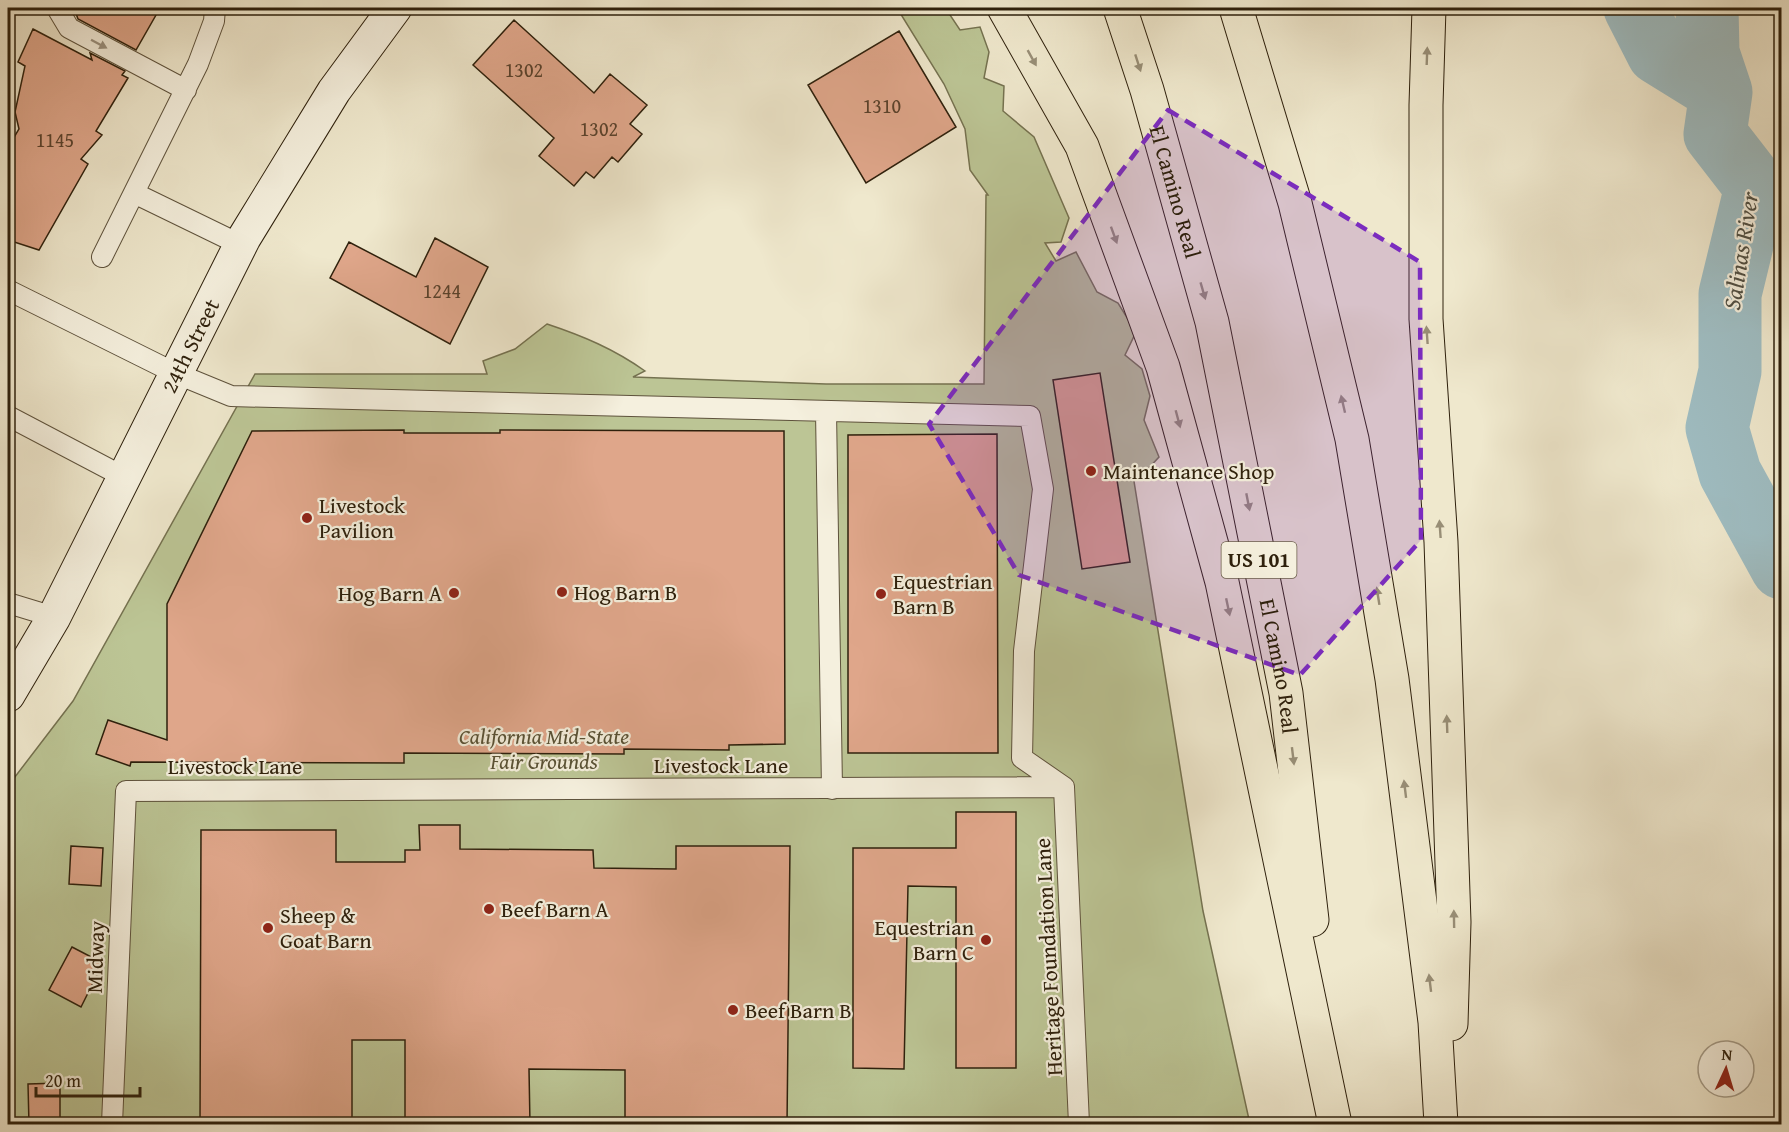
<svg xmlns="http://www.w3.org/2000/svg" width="1789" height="1132" font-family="'Gentium Book Plus',serif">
  <rect width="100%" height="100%" fill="#efe8cd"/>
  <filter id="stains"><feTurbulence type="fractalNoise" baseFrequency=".00333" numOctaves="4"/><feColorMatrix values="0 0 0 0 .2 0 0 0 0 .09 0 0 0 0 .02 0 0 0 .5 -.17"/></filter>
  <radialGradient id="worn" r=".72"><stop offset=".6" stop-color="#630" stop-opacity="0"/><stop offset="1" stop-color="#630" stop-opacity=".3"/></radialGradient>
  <path fill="#bcc595" stroke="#757250" stroke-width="1.5" d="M 897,8 L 949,8 L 950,15 L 960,30 L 980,27 L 989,52 L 984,78 L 1004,86 L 1003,111 L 1034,137 L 1069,218 L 1061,242 L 1045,243 L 1056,261 L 1076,252 L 1097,292 L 1118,303 L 1136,332 L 1125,355 L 1142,369 L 1150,396 L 1144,420 L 1159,457 L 1144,473 L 1133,475 L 1203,911 L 1250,1124 L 8,1124 L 8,786 L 73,701 L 255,374 L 487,374 L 483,361 L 515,349 L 547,324 C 583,336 614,349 645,371 L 633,377 L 826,384 L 984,384 L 986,195 L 988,195 L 970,170 L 965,129 L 944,84 Z"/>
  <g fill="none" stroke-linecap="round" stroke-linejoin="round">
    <path stroke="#9fbdc2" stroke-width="63" d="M 1635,8 L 1658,53 L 1721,92 L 1715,134 L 1756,187 L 1730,294 L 1730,371 L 1717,428 L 1730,473 L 1782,568
      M 1707,8 L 1708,53 L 1721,92"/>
  </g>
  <path fill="#dfa68a" stroke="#2e200c" stroke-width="1.5" d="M 74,8 L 160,8 L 136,50 L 78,19 Z
    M 514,20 L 594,93 L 610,74 L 647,105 L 630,124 L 642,134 L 618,162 L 612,157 L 594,178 L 586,172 L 574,186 L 539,156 L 554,138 L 473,65 Z
    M 33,29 L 92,60 L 90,53 L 125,71 L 122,75 L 128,78 L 96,131 L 102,135 L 81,159 L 88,164 L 39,250 L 8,240 L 8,179 L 13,166 L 10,144 L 19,129 L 15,112 L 25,66 L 18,62 Z
    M 899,31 L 956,127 L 866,183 L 808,85 Z
    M 435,238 L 488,267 L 450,344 L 330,278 L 349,242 L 416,277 Z
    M 1100,373 L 1130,562 L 1082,569 L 1053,380 Z
    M 404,430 L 404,433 L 500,433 L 500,430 L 784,431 L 785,744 L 729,745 L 729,750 L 624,749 L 624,754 L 404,753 L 404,763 L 131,762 L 130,766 L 96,754 L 108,720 L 167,740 L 167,604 L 252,431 Z
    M 997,434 L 998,753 L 848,753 L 848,435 Z
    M 956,812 L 1016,812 L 1016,1068 L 956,1068 L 956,887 L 908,886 L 904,1069 L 853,1068 L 853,848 L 956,848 Z
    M 419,825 L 460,825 L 460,849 L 593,850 L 594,868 L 676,869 L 676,846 L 790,846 L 787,1125 L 625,1125 L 625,1070 L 529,1069 L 530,1125 L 405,1125 L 405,1040 L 352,1040 L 352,1125 L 200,1125 L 201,830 L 336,830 L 336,862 L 405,862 L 405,850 L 420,850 Z
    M 71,846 L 103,848 L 101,886 L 69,884 Z
    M 72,947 L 103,963 L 81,1007 L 49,990 Z
    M 60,1083 L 60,1125 L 29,1125 L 28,1084 Z"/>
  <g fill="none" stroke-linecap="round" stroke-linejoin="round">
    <g stroke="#5e523c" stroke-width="22">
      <path id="lane" d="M 57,8 L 69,28 L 186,90
        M 134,193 L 241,245
        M 102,257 L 198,64 L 214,21 L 215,8
        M 8,290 L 175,373 L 231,396 L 1030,416 L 1043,489 L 1024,651 L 1022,758 L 1064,787
        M 826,411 L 832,789
        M 8,416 L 124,477
        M 8,603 L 54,617
        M 1064,787 L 1079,1124
        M 112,1124 L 126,791 L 1064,787"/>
    </g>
    <g stroke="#2e200c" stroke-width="35">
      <g id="secondary">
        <path id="s1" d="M 8,695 L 54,617 L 244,238 L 334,91 L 395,8"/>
      </g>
    </g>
    <g stroke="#2e200c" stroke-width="35">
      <g id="highway">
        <path d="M 1004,8 L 1082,146 L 1163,367 L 1222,582 L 1335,1124"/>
        <path id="s2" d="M 1120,8 L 1147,90 L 1212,322 L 1286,693 L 1312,920"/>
        <path d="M 1236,8 L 1295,203 L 1352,439 L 1392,679 L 1435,1022 L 1441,1124"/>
        <path d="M 1429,8 L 1426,105 L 1426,319 L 1441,542 L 1454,922 L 1451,1024"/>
      </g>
    </g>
    <use href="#lane" stroke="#f5f0de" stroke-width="20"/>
    <use href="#secondary" stroke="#f5f0de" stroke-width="33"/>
    <use href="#highway" stroke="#efe8cd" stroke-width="33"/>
  </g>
  <defs><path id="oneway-solid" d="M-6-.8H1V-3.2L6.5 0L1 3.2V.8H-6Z" transform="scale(1.5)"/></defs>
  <use fill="#9b9280" href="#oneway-solid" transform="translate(99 44) rotate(28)"/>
  <g fill="#988e76">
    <use href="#oneway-solid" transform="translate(1427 56) rotate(-88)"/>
    <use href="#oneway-solid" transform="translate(1032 58) rotate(61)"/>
    <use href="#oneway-solid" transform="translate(1138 63) rotate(72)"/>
    <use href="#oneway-solid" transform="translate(1114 235) rotate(70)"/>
    <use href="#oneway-solid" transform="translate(1203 291) rotate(74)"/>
    <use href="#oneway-solid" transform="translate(1427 335) rotate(-94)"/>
    <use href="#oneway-solid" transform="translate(1343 404) rotate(-103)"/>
    <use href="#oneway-solid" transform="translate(1178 419) rotate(75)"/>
    <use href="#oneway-solid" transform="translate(1248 502) rotate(79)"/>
    <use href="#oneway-solid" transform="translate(1440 529) rotate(-94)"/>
    <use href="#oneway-solid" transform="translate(1378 596) rotate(-99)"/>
    <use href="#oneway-solid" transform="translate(1228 607) rotate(78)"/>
    <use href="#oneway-solid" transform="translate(1447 724) rotate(-92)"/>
    <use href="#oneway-solid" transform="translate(1293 756) rotate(83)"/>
    <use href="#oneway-solid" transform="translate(1405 789) rotate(-97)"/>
    <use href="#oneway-solid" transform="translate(1454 919) rotate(-91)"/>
    <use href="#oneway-solid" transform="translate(1430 983) rotate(-97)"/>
  </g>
  <path fill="#7b2cbf" fill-opacity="0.2" stroke="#7b2cbf" stroke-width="4.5" stroke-dasharray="12 8" stroke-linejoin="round" d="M 1168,110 L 1420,262 L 1421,540 L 1300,675 L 1019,575 L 929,424 Z"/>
  <g fill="#8f2418" stroke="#f5f0de" stroke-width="2">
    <circle cx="1091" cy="471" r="6"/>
    <circle cx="307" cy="518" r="6"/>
    <circle cx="562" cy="592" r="6"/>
    <circle cx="454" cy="593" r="6"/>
    <circle cx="881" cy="594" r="6"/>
    <circle cx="489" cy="909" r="6"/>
    <circle cx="268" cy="928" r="6"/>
    <circle cx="986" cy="940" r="6"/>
    <circle cx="733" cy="1010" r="6"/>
  </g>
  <g text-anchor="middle" stroke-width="4.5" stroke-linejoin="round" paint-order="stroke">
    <g font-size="20" fill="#5a422c">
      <text x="524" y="77">1302</text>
      <text x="882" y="113">1310</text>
      <text x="599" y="136">1302</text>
      <text x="55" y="147">1145</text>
      <text x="442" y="298">1244</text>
    </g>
    <rect fill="#f5f0de" stroke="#6a5e4b" stroke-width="1.5" x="1221.5" y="542" width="75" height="36" rx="4.5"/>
    <g font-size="21" font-weight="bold" fill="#2e200c">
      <text x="1259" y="567">US 101</text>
    </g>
    <g font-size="22" fill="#2e200c" stroke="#f5f0de">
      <text dy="8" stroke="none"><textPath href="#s2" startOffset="192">El Camino Real</textPath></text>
      <text dy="8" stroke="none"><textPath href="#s1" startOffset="394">24th Street</textPath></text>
      <text dy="8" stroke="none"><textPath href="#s2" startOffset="678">El Camino Real</textPath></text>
      <text x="721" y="773">Livestock Lane</text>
      <text x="235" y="774">Livestock Lane</text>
      <text transform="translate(95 957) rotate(-88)" y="8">Midway</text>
      <text transform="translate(1048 957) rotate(-93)" y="8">Heritage Foundation Lane</text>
    </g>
    <g font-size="22" fill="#2e200c" stroke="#f5f0de" text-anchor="start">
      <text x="1103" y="479">Maintenance Shop</text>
      <text x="319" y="513">Livestock<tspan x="319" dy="25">Pavilion</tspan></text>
      <text x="893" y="589">Equestrian<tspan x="893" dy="25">Barn B</tspan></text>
      <text x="574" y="600">Hog Barn B</text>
      <text x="442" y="601" text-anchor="end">Hog Barn A</text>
      <text x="501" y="917">Beef Barn A</text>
      <text x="280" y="923">Sheep &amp;<tspan x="280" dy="25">Goat Barn</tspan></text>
      <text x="974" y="935" text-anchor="end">Equestrian<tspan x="974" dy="25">Barn C</tspan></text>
      <text x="745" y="1018">Beef Barn B</text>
    </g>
    <g font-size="22" font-style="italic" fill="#595235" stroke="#f5f0de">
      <text x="544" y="744">California Mid-State<tspan x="544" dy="25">Fair Grounds</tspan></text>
    </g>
    <g font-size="24" font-style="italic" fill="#504f43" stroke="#f5f0de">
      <text transform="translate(1741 251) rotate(-81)" y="8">Salinas River</text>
    </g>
  </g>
  <rect width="1789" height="1132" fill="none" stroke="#efe8cd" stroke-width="30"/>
  <rect x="9" y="9" width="1771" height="1114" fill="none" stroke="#2e200c" stroke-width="3"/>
  <rect x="15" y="15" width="1759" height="1102" fill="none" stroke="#2e200c" stroke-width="1.5"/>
  <g transform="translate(1726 1069) rotate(4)"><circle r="28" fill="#f5f0de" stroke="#a59d8a" stroke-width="1.5"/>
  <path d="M0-4.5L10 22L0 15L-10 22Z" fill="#8f2418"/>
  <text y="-9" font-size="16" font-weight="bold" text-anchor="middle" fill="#2e200c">N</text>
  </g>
  <path d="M36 1087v9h104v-9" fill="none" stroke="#2e200c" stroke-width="3"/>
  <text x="45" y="1087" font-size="18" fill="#2e200c" stroke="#f5f0de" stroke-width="4.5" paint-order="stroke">20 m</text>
  <rect width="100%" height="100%" filter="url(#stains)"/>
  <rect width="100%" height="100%" fill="url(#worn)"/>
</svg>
